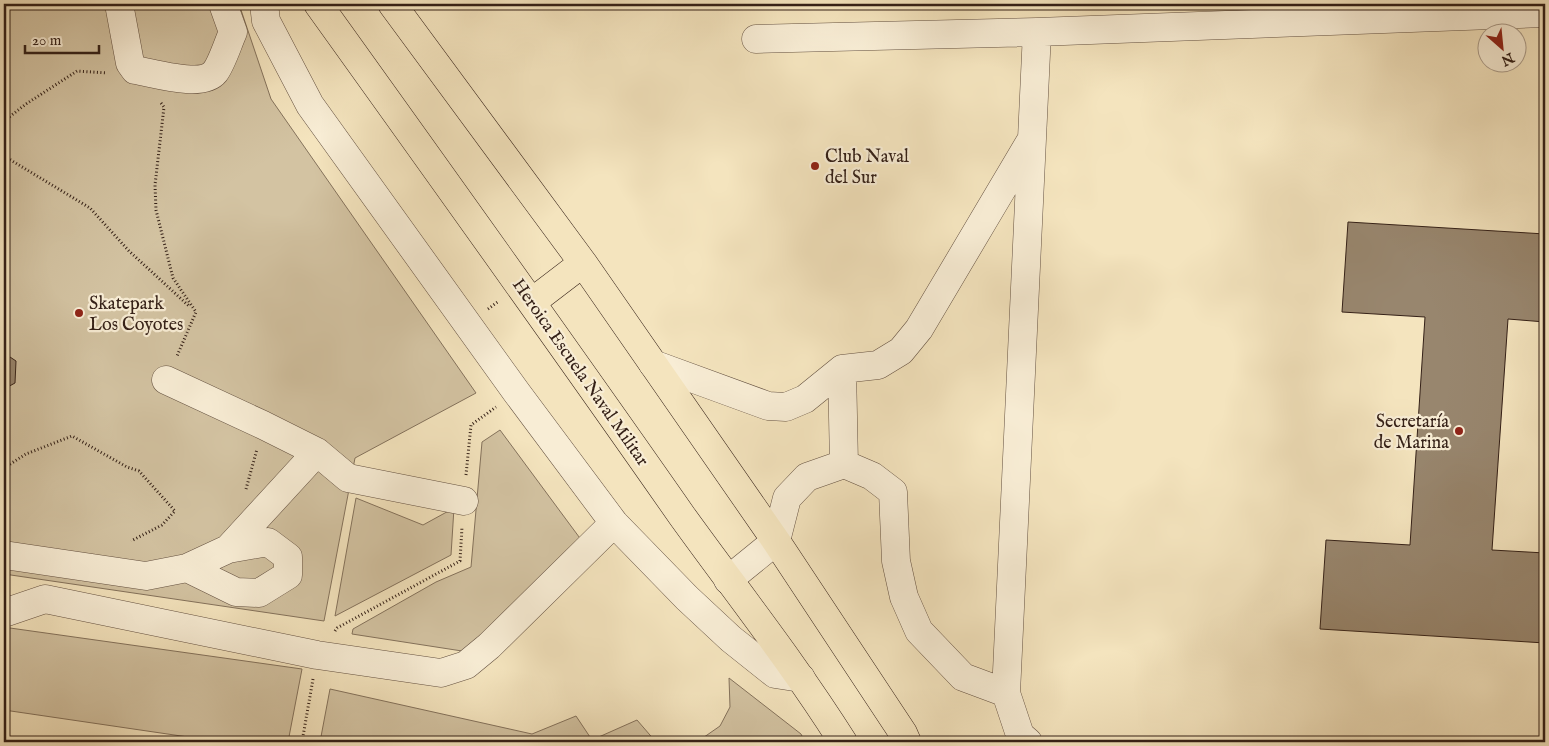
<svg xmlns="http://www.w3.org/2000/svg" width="1549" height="746" font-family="'IM FELL English',serif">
  <rect width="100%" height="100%" fill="#f4e4be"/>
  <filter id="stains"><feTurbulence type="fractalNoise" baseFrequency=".004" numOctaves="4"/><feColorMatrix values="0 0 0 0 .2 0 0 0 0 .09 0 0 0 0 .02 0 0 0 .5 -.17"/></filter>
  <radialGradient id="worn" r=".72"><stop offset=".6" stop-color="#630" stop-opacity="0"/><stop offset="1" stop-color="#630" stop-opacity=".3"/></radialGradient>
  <path fill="#d3c3a2" stroke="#84725c" d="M 4,4 L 239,4 L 271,99 L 476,393 L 355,458 L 324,621 L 4,574 Z
    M 500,430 L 585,545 L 462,651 L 352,634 L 353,629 L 436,582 L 471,567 L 482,442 Z
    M 356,498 L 423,525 L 454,508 L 451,555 L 335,616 Z
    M 10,628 L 302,669 L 288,742 L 222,742 L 4,710 L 4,632 Z
    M 729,678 L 801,734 L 805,742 L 697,742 L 720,726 L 730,707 Z
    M 330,689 L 532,734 L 576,716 L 592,740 L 637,720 L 656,742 L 661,742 L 320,742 Z"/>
  <path fill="#98866e" stroke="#342017" d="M 1348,222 L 1545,234 L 1545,322 L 1508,319 L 1492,550 L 1545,553 L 1545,643 L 1320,629 L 1326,540 L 1410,545 L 1425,317 L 1342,312 Z
    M 4,353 L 16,361 L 15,383 L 4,389 Z"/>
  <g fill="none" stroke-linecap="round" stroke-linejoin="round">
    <g stroke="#645141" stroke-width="29">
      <path id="minor" d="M 119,4 L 130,63 L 135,70 C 154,73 202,88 215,72 C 222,63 228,43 233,32 L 223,4
        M 264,4 L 266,21 L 310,105 L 517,393 L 614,523 L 687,598 L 731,639 L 775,674 L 801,678
        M 756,39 L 1037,32 L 1545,13
        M 653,364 L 768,406 L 786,407 L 805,399 L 842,369 L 878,365 L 901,351 L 919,329 L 1030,142
        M 842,369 L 844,464
        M 166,380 L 263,425 L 317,452
        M 228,549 L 268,542 L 288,557 L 288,575 L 259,593 L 236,592 L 187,568 L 228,549 L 317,452 L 348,478 L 464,501
        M 4,555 L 146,576 L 187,568
        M 728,580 L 776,541 L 787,498 L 807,477 L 844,464 L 872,476 L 893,492 L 896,561 L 904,597 L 919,631 L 963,677 L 1006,693
        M 4,613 L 45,599 L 317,655 L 441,673 L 466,665 L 489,646 L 614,523
        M 1028,742 L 1020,735 L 1006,693 L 1037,32"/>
    </g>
    <g stroke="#342017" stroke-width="29">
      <path id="major" d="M 318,4 C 440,174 562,344 682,516 C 736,591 794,664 843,742
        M 392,4 L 583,263 L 776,541 L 903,733 L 907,742
        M 532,302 L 583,263"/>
    </g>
    <path stroke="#342017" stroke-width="3" stroke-dasharray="1 2.5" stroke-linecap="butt" d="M 161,103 L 164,107 L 155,185 L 156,210 L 173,278 L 196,312 L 177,356
      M 4,121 L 26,104 L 77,71 L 107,73
      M 4,156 L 90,208 L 129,251 L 190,307
      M 488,309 L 499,301
      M 4,468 L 26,454 L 72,436 L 127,467 L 139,471 L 175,511 L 162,525 L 131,541
      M 466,475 L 471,425 L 496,407
      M 246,489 L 257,449
      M 335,631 L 337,628 L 460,561 L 462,527
      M 302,742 L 313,679"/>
    <use href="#minor" stroke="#f8edd5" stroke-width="28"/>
    <use href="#major" stroke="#f4e4be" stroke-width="28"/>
  </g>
  <g fill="#8f2418" stroke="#f8edd5" stroke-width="2">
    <circle cx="815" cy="166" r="5"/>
    <circle cx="79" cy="313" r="5"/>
    <circle cx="1459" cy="431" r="5"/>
  </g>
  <g text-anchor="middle" stroke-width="4.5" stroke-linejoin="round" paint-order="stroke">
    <g font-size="18" fill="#342017" stroke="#f8edd5" text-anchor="start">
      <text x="825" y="162">Club Naval<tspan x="825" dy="21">del Sur</tspan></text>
      <text x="89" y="309">Skatepark<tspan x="89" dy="21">Los Coyotes</tspan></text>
      <text x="1449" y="427" text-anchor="end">Secretaría<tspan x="1449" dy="21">de Marina</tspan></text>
    </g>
    <g font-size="18" fill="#342017" stroke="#f8edd5">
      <text transform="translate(581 372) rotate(55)" y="6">Heroica Escuela Naval Militar</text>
    </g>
  </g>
  <rect width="1549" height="746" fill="none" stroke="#f4e4be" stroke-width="20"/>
  <rect x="5" y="5" width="1539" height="736" fill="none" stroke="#342017" stroke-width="2.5"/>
  <rect x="10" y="10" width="1529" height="726" fill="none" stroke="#342017"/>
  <g transform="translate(1502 48) rotate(153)"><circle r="24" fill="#f8edd5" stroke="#aa9b89"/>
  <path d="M0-4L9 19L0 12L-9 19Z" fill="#8f2418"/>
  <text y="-8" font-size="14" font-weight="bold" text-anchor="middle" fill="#342017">N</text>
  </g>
  <path d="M25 45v8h74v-8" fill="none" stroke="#342017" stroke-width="2.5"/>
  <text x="32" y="45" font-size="15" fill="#342017" stroke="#f8edd5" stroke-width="4" paint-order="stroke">20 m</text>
  <rect width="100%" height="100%" filter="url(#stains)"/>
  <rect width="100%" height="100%" fill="url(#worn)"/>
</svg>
